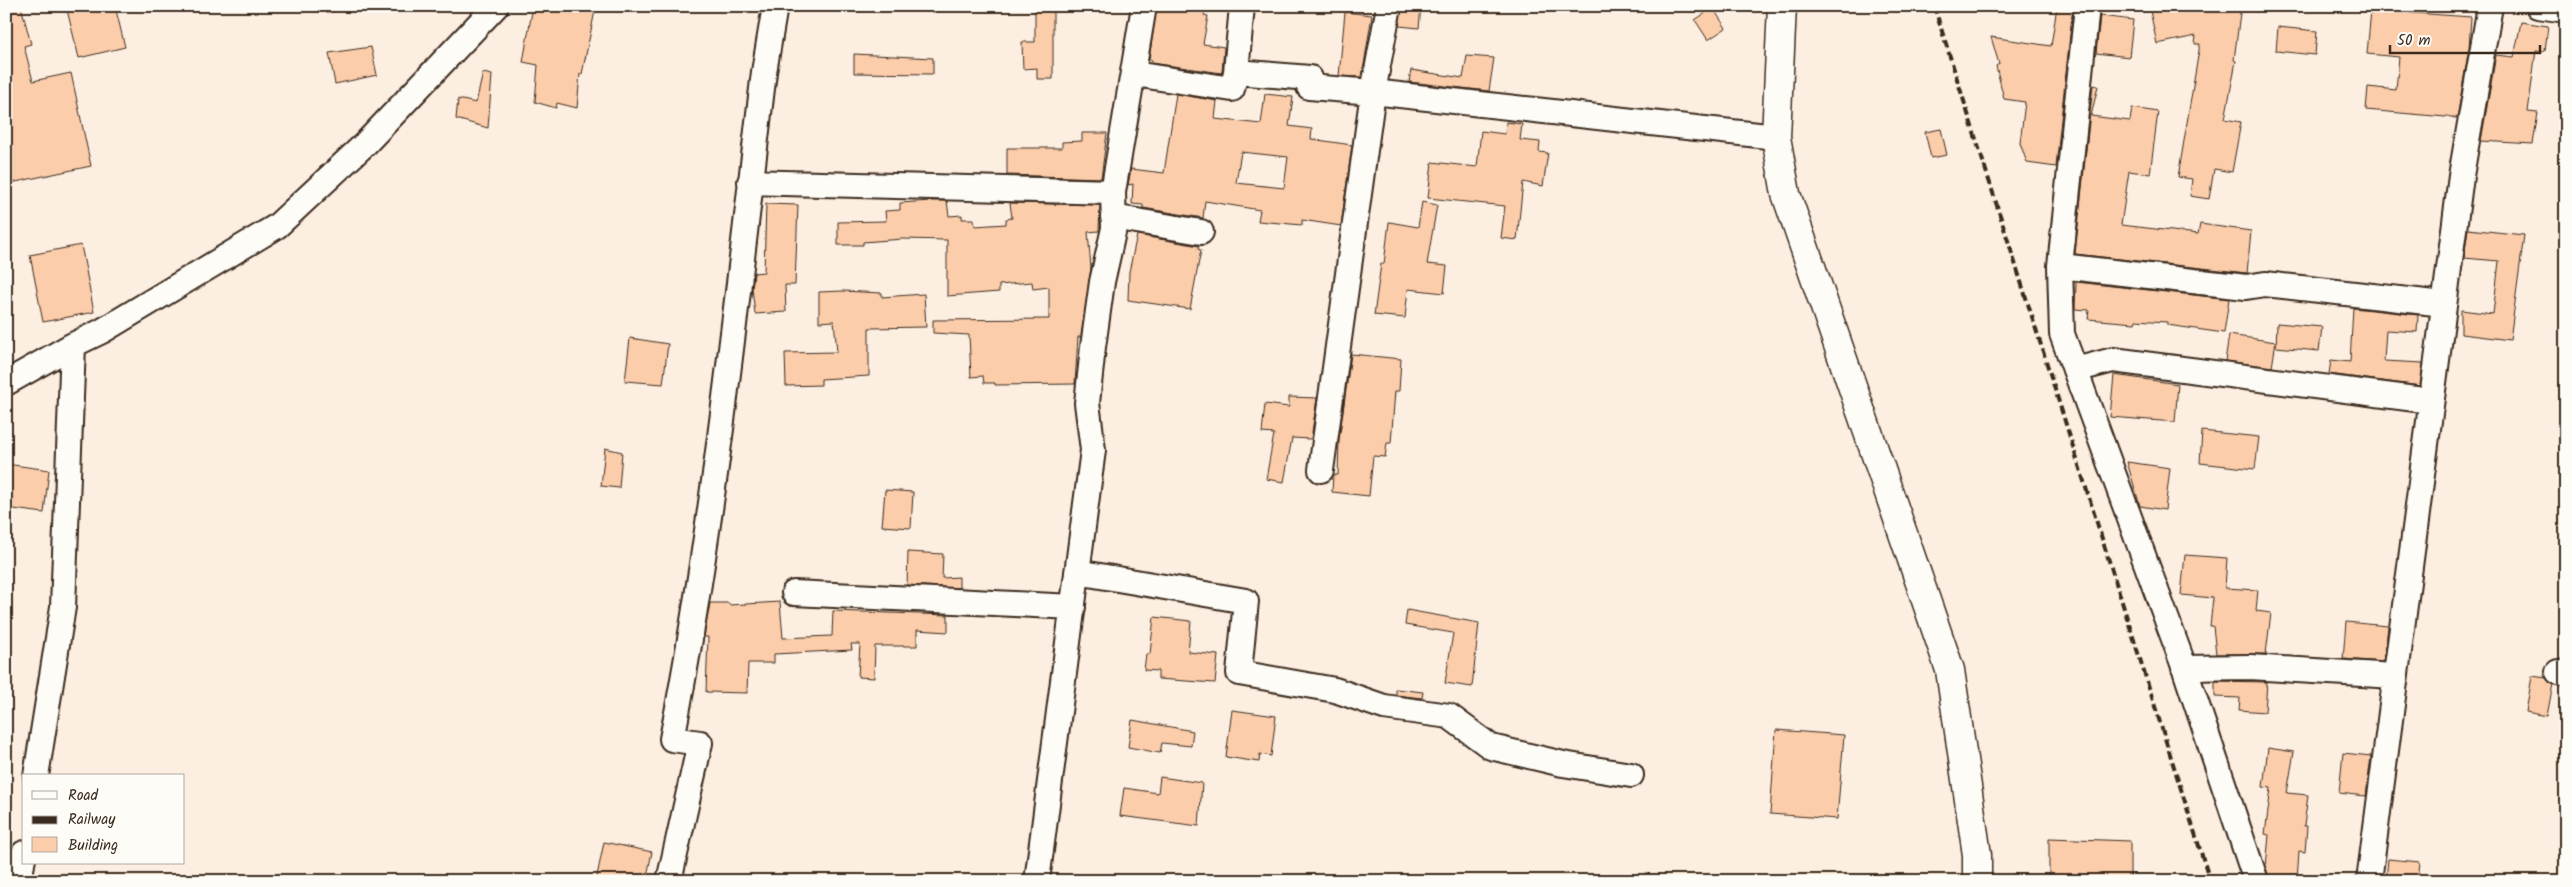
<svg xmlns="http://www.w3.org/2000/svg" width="2572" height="887" font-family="Kalam,sans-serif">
  <rect width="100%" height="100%" fill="#fceee0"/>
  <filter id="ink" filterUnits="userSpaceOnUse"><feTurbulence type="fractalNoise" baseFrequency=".02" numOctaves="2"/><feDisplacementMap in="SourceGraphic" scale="10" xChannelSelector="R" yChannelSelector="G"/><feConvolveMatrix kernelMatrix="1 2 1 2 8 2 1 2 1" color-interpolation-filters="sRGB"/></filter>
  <g filter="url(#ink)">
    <path fill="#fbcdaa" stroke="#3b2a1e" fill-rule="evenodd" d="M 6,6 L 21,6 L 31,44 L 24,46 L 33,81 L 71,73 L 91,166 L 6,184 Z
      M 66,6 L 115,6 L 125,47 L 79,58 Z
      M 533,6 L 596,6 L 582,74 L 580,74 L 577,108 L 557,103 L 556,108 L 535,102 L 538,65 L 523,62 Z
      M 1035,6 L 1053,6 L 1053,79 L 1037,79 L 1037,68 L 1023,69 L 1022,42 L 1035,42 Z
      M 1157,6 L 1206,6 L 1204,15 L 1208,16 L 1203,44 L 1224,47 L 1222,73 L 1152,63 L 1152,60 L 1149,59 Z
      M 1402,6 L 1421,6 L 1419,28 L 1399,26 Z
      M 2057,6 L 2073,6 L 2056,167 L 2027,163 L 2020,143 L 2025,102 L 2004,99 L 1996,66 L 1999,64 L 1991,37 L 2051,46 Z
      M 2149,6 L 2241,6 L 2234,60 L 2236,61 L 2225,119 L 2241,122 L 2232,172 L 2214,169 L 2209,199 L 2190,196 L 2192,179 L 2178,177 L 2200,44 L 2195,44 L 2196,36 L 2157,44 Z
      M 1713,8 L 1726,28 L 1708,40 L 1695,20 Z
      M 2371,10 L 2471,17 L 2469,48 L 2457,118 L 2366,110 L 2368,87 L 2396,90 L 2399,57 L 2367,54 Z
      M 1345,12 L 1372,15 L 1362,77 L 1339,76 Z
      M 2100,16 L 2133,20 L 2129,57 L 2096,53 Z
      M 2521,22 L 2548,26 L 2545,51 L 2536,50 L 2528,112 L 2538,113 L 2533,144 L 2481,141 L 2496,55 L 2514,57 Z
      M 2278,27 L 2317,31 L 2315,55 L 2276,51 Z
      M 371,47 L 377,75 L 335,84 L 329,53 Z
      M 854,54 L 933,58 L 933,74 L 854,73 Z
      M 1467,56 L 1494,58 L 1489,91 L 1409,82 L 1411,70 L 1463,78 Z
      M 483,73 L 492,75 L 488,128 L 456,119 L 458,99 L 476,103 Z
      M 2093,85 L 2098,86 L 2091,116 L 2130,121 L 2132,108 L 2158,112 L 2150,174 L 2129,171 L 2121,225 L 2198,234 L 2200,224 L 2251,231 L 2247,273 L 2075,254 Z
      M 1176,94 L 1217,101 L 1215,119 L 1261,124 L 1265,94 L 1293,97 L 1289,126 L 1312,129 L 1311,139 L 1352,145 L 1341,226 L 1302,220 L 1302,225 L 1258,221 L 1260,210 L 1205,201 L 1203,218 L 1143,208 L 1143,205 L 1132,204 L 1133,184 L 1128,185 L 1131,169 L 1164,173 ZM 1241,152 L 1288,157 L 1284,188 L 1236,183 Z
      M 1506,122 L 1522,124 L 1520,140 L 1540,142 L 1539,152 L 1548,153 L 1543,186 L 1523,182 L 1517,240 L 1501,238 L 1505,206 L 1428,198 L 1432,162 L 1477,167 L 1481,131 L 1505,134 Z
      M 1941,129 L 1947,155 L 1931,158 L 1925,132 Z
      M 1082,133 L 1107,133 L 1101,178 L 1007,175 L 1007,148 L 1062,148 L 1062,142 L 1082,141 Z
      M 931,201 L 947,201 L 949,216 L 962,215 L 962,219 L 974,219 L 975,226 L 1006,224 L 1006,219 L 1012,218 L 1010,203 L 1100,205 L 1099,231 L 1088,232 L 1091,268 L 1081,337 L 1078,337 L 1075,384 L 995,385 L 995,383 L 984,383 L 983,376 L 971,377 L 969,335 L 933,333 L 933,320 L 1049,319 L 1049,287 L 1033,289 L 1032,282 L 999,285 L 999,292 L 947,296 L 947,240 L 903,239 L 863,242 L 863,245 L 838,245 L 838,222 L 886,221 L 885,211 L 900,210 L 900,203 Z
      M 1422,202 L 1437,205 L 1427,264 L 1447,266 L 1444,293 L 1408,289 L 1405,318 L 1374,315 L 1381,264 L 1384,264 L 1389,222 L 1418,227 Z
      M 766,204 L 798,205 L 795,285 L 785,285 L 786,312 L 755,314 L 752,288 L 754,273 L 764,272 Z
      M 2468,229 L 2524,235 L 2510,340 L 2461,334 L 2461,310 L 2493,314 L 2499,261 L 2464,258 Z
      M 1137,235 L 1199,246 L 1198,249 L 1201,250 L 1190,309 L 1128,300 L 1129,272 Z
      M 81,245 L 94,312 L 43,322 L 30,255 Z
      M 2076,282 L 2229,299 L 2224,333 L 2167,325 L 2167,322 L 2136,320 L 2135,323 L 2088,319 L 2089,310 L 2075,309 Z
      M 843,291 L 882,293 L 882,297 L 924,294 L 926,327 L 869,328 L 869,376 L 821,379 L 821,385 L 786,386 L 785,353 L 837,352 L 834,321 L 819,322 L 819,292 Z
      M 2353,308 L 2418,315 L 2417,332 L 2386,330 L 2384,361 L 2423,363 L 2420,386 L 2329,374 L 2331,360 L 2350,362 Z
      M 2277,323 L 2322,327 L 2319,351 L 2276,347 Z
      M 2229,335 L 2276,342 L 2272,367 L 2225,361 Z
      M 630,338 L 668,344 L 663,384 L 625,381 Z
      M 1351,354 L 1401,359 L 1399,391 L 1395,391 L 1391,443 L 1387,443 L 1385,457 L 1373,456 L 1369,496 L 1332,492 L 1333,475 L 1338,475 L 1339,440 Z
      M 2114,375 L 2178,384 L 2175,422 L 2110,417 Z
      M 1289,397 L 1317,398 L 1311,439 L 1292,438 L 1284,482 L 1266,479 L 1274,434 L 1262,433 L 1265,404 L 1289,407 Z
      M 2202,431 L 2259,437 L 2255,469 L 2200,463 Z
      M 605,448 L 622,452 L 619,488 L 601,486 Z
      M 2127,462 L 2170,468 L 2165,510 L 2140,506 Z
      M 6,464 L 49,470 L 44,513 L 6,508 Z
      M 885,490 L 913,492 L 911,528 L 882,526 Z
      M 908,552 L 943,554 L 942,578 L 959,577 L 959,588 L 907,585 Z
      M 2185,555 L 2227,558 L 2225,588 L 2258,590 L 2256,611 L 2271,613 L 2266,654 L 2216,654 L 2213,626 L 2210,626 L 2213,598 L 2181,595 Z
      M 780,602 L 783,638 L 832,636 L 833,611 L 948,615 L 948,632 L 917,630 L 917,646 L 875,646 L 874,678 L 858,677 L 860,644 L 851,644 L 852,650 L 774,654 L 774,663 L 748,663 L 747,693 L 706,692 L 708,637 L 704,637 L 710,603 L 729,603 L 729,605 Z
      M 1407,610 L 1479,623 L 1472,687 L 1445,683 L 1453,633 L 1405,625 Z
      M 1154,617 L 1191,621 L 1188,652 L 1218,655 L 1215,683 L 1158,679 L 1158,671 L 1144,670 L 1146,654 L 1150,654 Z
      M 2346,622 L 2388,626 L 2384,662 L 2343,659 Z
      M 2532,676 L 2546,678 L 2553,684 L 2547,716 L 2526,712 Z
      M 2215,681 L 2267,682 L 2265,712 L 2239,710 L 2240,698 L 2215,697 Z
      M 1396,689 L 1423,692 L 1422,698 L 1396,695 Z
      M 1232,710 L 1276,716 L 1271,756 L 1260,754 L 1259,762 L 1226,757 Z
      M 1132,720 L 1193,731 L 1191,746 L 1162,743 L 1160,753 L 1128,747 Z
      M 1776,730 L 1844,735 L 1837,819 L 1770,814 Z
      M 2268,748 L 2294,752 L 2287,793 L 2308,795 L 2304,826 L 2307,826 L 2305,852 L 2299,851 L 2297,881 L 2269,881 L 2266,867 L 2269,835 L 2265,834 L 2271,788 L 2263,787 Z
      M 2343,753 L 2371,756 L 2366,796 L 2339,793 Z
      M 1160,777 L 1202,783 L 1199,826 L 1120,816 L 1124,788 L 1158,793 Z
      M 2049,838 L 2130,841 L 2130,881 L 2049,881 Z
      M 604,842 L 652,852 L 646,881 L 596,881 Z
      M 2388,859 L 2420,862 L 2418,881 L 2386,881 Z"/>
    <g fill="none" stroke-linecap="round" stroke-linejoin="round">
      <g stroke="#3b2a1e" stroke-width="28">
        <path id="street" d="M 2087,6 L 2060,266 L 2062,334 L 2182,661 L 2256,881
          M 2538,6 L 2566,10
          M 1236,72 L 1242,6
          M 1134,74 L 1232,89 L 1236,72 L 1310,78 L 1309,87 L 1373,92 L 1776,137
          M 750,182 L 1113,192
          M 1113,217 L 1201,232
          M 2060,266 L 2246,287 L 2265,284 L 2444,304
          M 2075,370 L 2113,360 L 2431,401
          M 6,383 L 73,345 L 102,331 L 277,226 L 365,144 L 496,6
          M 1321,470 L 1373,92 L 1389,6
          M 1077,572 L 1246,601 L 1239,673 L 1335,690 L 1384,707 L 1449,716 L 1491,747 L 1563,764 L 1631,775
          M 794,593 L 1073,607
          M 2184,668 L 2250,667 L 2394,676
          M 2558,672 L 2566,673
          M 36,776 L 63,607 L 73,345
          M 19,881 L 24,853
          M 669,881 L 700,743 L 672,739 C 715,518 737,294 764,72 L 775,6
          M 1037,881 L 1093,450 L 1087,403 L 1093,347 L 1102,282 L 1114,228 L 1113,192 L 1144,6
          M 2369,881 L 2461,176 L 2490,6"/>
      </g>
      <g stroke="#3b2a1e" stroke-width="31">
        <path id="secondary" d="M 1782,6 L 1776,137 L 1786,194 L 1950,670 L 1977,855 L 1977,881"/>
      </g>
      <use href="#street" stroke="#fdfcf7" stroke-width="24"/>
      <use href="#secondary" stroke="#fdfcf7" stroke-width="28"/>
      <path stroke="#3b2a1e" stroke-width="4" stroke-dasharray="8 4" stroke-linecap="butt" d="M 1934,6 L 2210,881"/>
    </g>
  </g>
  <rect width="2572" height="887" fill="none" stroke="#fdfcf7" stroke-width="25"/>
  <rect x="12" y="12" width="2547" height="862" fill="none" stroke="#3b2a1e" stroke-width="2" filter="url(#ink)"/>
  <rect x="22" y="774" width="162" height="90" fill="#fdfcf7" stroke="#afa8a0"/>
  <rect x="32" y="791" width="25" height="8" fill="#fdfcf7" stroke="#afa8a0"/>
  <text x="68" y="800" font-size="15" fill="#3b2a1e">Road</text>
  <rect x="32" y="816" width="25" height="8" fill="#3b2a1e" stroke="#afa8a0"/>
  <text x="68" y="824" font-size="15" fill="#3b2a1e">Railway</text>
  <rect x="32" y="837" width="25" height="15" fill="#fbcdaa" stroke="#afa8a0"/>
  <text x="68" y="850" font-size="15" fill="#3b2a1e">Building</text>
  <path d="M2390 45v8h150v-8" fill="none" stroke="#3b2a1e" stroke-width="2.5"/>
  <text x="2397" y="45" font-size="15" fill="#3b2a1e" stroke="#fdfcf7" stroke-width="4" paint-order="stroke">50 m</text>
</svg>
